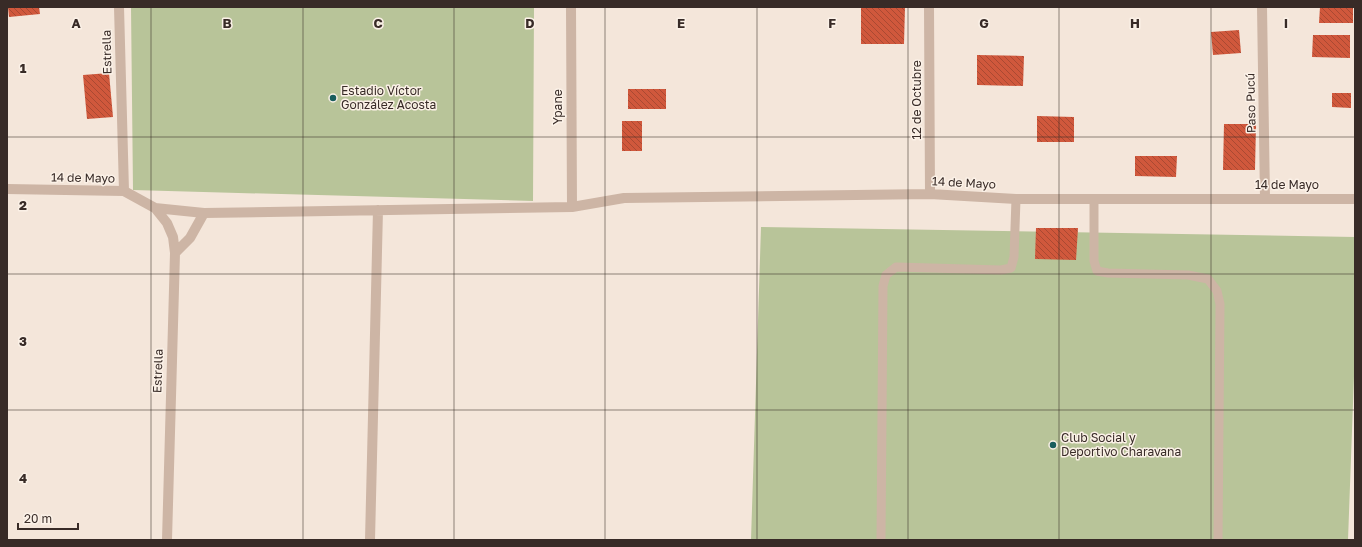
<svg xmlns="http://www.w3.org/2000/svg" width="1362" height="547" font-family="'Golos Text',sans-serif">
  <defs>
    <pattern id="building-back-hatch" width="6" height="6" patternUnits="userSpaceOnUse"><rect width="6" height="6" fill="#d0583c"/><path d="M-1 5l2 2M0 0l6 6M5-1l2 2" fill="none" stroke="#aa4932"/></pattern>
  </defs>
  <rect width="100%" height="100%" fill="#f4e6da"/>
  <path fill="#b8c499" d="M 131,7 L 534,7 L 533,201 L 133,190 Z
    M 761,227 L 1355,237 L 1355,349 L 1348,540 L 751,540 Z"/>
  <path fill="url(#building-back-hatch)" d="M 8,7 L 39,7 L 40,14 L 9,17 Z
    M 861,7 L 905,7 L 904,44 L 861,44 Z
    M 1320,7 L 1353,7 L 1353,23 L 1319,23 Z
    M 1239,30 L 1241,53 L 1213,55 L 1211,32 Z
    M 1313,35 L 1350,35 L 1350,58 L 1312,57 Z
    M 977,55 L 1024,56 L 1023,86 L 977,85 Z
    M 109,73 L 113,117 L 87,119 L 83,75 Z
    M 628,89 L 666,89 L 666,109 L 628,109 Z
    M 1332,93 L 1351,93 L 1351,108 L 1332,107 Z
    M 1037,116 L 1074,117 L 1074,142 L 1037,142 Z
    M 622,121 L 642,121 L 642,151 L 622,151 Z
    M 1224,124 L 1256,124 L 1255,170 L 1223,170 Z
    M 1135,156 L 1177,156 L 1176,177 L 1135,176 Z
    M 1036,228 L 1078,228 L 1076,260 L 1035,259 Z"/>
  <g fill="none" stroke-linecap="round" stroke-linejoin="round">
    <path stroke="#cdb5a5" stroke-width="9" d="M 1094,200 L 1094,261 L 1097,271 L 1108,273 L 1188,275 L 1208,279 L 1217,291 L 1220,304 L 1218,540
      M 881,540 L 883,286 L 886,275 L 896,267 L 1001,270 L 1011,268 L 1014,257 L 1016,199"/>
    <path stroke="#cdb5a5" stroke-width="10" d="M 119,7 L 124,191
      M 571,7 L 572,207
      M 929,7 L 930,194
      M 1262,7 L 1265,198
      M 7,189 L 124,191 L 155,208 L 167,223 L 173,237 L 175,253 L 167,540
      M 155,208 L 204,213 L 572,207 L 624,198 L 930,194 L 1016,199 L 1355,199
      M 175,253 L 190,238 L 204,213
      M 370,540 L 378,210"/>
  </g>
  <path fill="none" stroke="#382b27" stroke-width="1" stroke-opacity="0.55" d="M 151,7 L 151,540M 303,7 L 303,540M 454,7 L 454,540M 605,7 L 605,540M 757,7 L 757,540M 908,7 L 908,540M 1059,7 L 1059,540M 1211,7 L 1211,540M 7,137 L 1355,137M 7,274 L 1355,274M 7,410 L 1355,410"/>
  <g fill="#195d5d" stroke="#fbf1e7" stroke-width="1.5">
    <circle cx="333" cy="98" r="4"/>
    <circle cx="1053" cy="445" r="4"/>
  </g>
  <g text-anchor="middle" stroke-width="3" stroke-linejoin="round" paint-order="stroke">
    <g font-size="12" fill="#382b27" stroke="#fbf1e7">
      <text transform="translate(107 52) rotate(-91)" y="4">Estrella</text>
      <text transform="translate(917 100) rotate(-90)" y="4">12 de Octubre</text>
      <text transform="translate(1251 103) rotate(-91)" y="4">Paso Pucú</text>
      <text transform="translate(558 107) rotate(-90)" y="4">Ypane</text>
      <text transform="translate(83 178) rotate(1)" y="4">14 de Mayo</text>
      <text transform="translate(964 183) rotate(3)" y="4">14 de Mayo</text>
      <text x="1287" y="189">14 de Mayo</text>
      <text transform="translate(158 371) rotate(-88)" y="4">Estrella</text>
    </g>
    <g font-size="12" fill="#382b27" stroke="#fbf1e7" text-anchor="start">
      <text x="341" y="95">Estadio Víctor<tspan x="341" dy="14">González Acosta</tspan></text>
      <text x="1061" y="442">Club Social y<tspan x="1061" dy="14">Deportivo Charavana</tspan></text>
    </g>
  </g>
  <g font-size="13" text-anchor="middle" font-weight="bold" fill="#382b27" stroke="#fbf1e7" stroke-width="3" stroke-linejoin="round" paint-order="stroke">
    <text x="76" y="28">A</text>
    <text x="227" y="28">B</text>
    <text x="378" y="28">C</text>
    <text x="530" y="28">D</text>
    <text x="681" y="28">E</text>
    <text x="832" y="28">F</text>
    <text x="984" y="28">G</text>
    <text x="1135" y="28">H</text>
    <text x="1286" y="28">I</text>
    <text x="23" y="73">1</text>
    <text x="23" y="210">2</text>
    <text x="23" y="346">3</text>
    <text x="23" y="483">4</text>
  </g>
  <rect width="1362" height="547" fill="none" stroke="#382b27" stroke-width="16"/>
  <path d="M18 523v6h60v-6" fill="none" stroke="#382b27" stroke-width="2"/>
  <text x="24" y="523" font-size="12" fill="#382b27" stroke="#fbf1e7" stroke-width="3" paint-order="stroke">20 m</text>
</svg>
